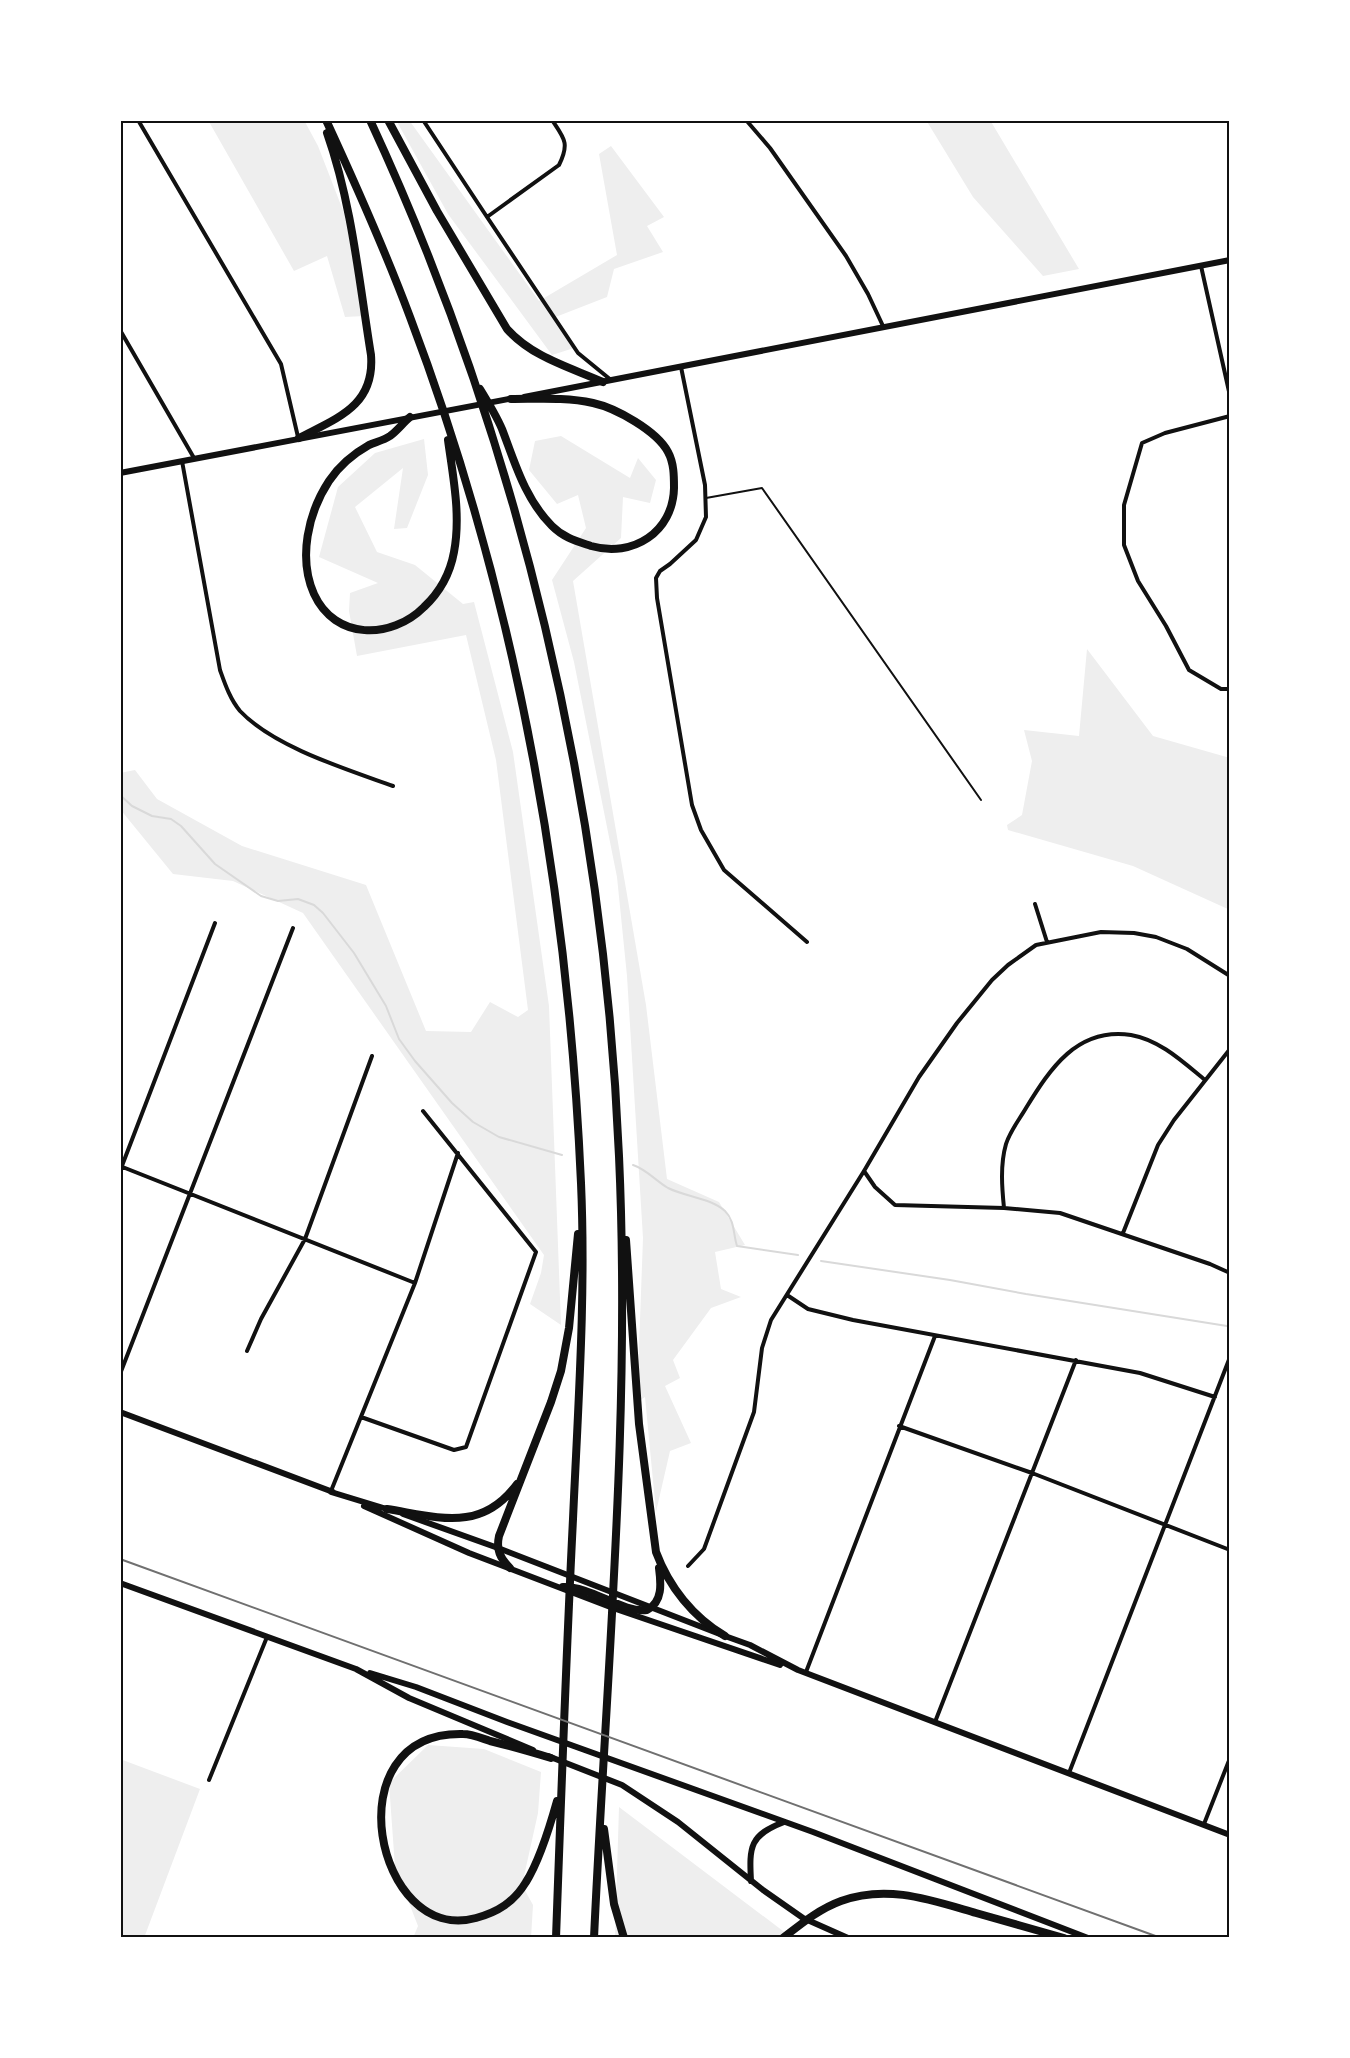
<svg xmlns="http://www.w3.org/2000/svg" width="1350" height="2058" font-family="'Exo 2',sans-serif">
  <rect width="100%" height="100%" fill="#fff"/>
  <path fill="#eee" d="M 208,120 L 304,120 L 318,146 L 344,213 L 364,316 L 345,317 L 327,256 L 294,271 Z
    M 396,120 L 409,120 L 539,301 L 617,255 L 599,154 L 611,146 L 664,217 L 647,226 L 663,252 L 614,269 L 607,297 L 553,318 L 574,348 L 552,355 L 448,214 Z
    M 926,120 L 990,120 L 1079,269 L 1043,276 L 973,197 Z
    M 561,436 L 630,478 L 638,458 L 656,480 L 650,503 L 623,497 L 621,538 L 573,581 L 646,1005 L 667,1179 L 719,1202 L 745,1245 L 715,1252 L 721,1289 L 741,1297 L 711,1308 L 673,1360 L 680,1378 L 665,1386 L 691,1443 L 670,1451 L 656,1512 L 645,1397 L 637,1402 L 643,1238 L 627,976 L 617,877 L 574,662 L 552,580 L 586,528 L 578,495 L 557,504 L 529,470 L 535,441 Z
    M 424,439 L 428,475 L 407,528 L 394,529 L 403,468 L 355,507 L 377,552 L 415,565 L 463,604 L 474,602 L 513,752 L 549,1006 L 561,1325 L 530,1304 L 541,1273 L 544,1255 L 303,913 L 233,881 L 173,874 L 120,809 L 120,773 L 135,770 L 157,799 L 242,846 L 366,885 L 426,1031 L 471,1032 L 490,1002 L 518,1017 L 528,1010 L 496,760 L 466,635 L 357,656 L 349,611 L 350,593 L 378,583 L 319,557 L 338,487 L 375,453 Z
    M 1087,649 L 1153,736 L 1230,758 L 1230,910 L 1133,866 L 1008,830 L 1007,825 L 1022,815 L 1032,761 L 1024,730 L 1079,736 Z
    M 428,1745 L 484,1749 L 541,1772 L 538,1813 L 522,1885 L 533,1905 L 531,1938 L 413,1938 L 418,1926 L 395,1867 L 389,1783 Z
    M 120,1759 L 200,1789 L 144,1938 L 120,1938 Z
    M 619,1807 L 783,1931 L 795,1938 L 615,1938 Z"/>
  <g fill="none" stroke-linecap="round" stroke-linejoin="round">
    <path stroke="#d9d9d9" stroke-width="2" d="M 120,795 L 132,806 L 152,816 L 171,819 L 181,826 L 215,864 L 261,896 L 278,901 L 298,899 L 314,905 L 323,913 L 354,953 L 386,1006 L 399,1039 L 415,1061 L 452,1103 L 473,1122 L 499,1137 L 562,1155
      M 633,1165 C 646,1169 656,1181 668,1188 C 686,1197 711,1198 725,1211 C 735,1221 733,1234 737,1246 L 798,1255
      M 821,1261 L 950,1280 L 1026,1294 L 1227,1326"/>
    <path stroke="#111" stroke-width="2" d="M 706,498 L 762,488 L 981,800"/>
    <path stroke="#111" stroke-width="4" d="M 138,120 L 281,364 L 298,437
      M 423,120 L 487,217 L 559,165 C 570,143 564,138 552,120
      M 746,120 L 770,148 L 846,256 L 868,294 L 883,326
      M 487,217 L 578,353 L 611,380
      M 1201,266 L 1230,396
      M 120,330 L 194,458
      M 681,367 L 705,485 L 706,517 L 696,540 L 670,564 L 660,571 L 656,578 L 657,598 L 692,805 L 701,830 L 724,870 L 807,942
      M 1230,416 L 1165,433 L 1142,443 L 1124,505 L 1124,545 L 1138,581 L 1166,626 L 1189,670 L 1221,689 L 1230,689
      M 182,461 L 220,670 C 225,684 230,699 240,711 C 274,747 346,769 393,786
      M 1035,904 L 1047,942
      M 120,1166 L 415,1283
      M 120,1171 L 215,923
      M 864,1171 L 875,1187 L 895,1205 L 1004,1208 L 1060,1213 L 1210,1264 L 1230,1273
      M 1004,1208 C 1002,1188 1000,1165 1006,1144 C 1010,1131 1019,1120 1026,1108 C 1050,1069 1077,1027 1131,1035 C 1160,1040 1183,1062 1205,1080
      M 1123,1233 L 1158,1145 L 1174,1120 L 1230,1049
      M 787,1295 L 808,1309 L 853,1320 L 1140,1373 L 1215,1397
      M 247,1351 L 261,1319 L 305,1239 L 372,1056
      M 120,1374 L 293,928
      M 361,1417 L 454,1450 L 466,1447 L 536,1252 L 423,1111
      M 899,1426 L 1032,1473 L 1230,1550
      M 331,1491 L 415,1283 L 458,1153
      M 688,1566 L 704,1549 L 754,1412 L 762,1348 L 771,1320 L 864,1171 L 919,1077 L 957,1023 L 992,980 L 1008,965 L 1036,945 L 1101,932 L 1134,933 L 1156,937 L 1187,949 L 1230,976
      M 806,1672 L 935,1336
      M 935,1722 L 1076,1360
      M 1069,1773 L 1230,1357
      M 209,1780 L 267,1637
      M 1204,1824 L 1230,1758"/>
    <path stroke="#111" stroke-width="6" d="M 524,397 L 1230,260
      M 120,473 L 514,398
      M 120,1412 L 333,1492
      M 331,1492 L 390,1510
      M 364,1506 L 469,1553 L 613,1608 L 780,1665
      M 403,1514 L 498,1548 L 725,1636 L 750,1645 L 798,1670 L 1230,1835
      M 120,1583 L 356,1669 L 409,1698 L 533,1750
      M 370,1673 L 416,1687 L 507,1722 L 813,1832 L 1088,1938
      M 548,1756 L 622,1785 L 678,1822 L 763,1890 L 803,1918 L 848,1938
      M 751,1881 C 749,1846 750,1835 784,1822"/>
    <path stroke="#111" stroke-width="8" d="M 326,120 C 356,185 385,250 410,317 C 515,594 568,888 581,1183 C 586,1295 578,1407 573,1519 C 566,1658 561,1798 556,1938
      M 370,120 C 519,441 604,802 619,1156 C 631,1417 606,1678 594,1938
      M 388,120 L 437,211 L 507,329 C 532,357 569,367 603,382
      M 480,389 C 488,402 496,415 502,429 C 515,463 525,499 552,526 C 564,538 576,541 591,546 C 633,558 673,532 674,488 C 674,476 674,463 668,452 C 657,431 616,408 593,403 C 566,397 539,399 511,399
      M 410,417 C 403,423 397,431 390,436 C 384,440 376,442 369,445 C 353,454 339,466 329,481 C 308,513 298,558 314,594 C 335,640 391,640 424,607 C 440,592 450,574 454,552 C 461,515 453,477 448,440
      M 299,438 C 337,418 375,406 371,355 C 359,281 352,204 327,133
      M 626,1240 L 639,1424 L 656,1552 C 669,1587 693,1617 725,1636
      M 387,1509 C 438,1517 481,1533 517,1484
      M 510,1568 C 500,1558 496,1550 499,1536 L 551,1402 L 561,1371 L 569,1328 L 578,1234
      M 563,1587 C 591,1586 622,1613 647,1610 C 663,1602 661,1583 659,1568
      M 551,1758 C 531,1752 510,1746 490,1741 C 481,1738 472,1734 463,1734 C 331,1731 376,1946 476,1918 C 498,1912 514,1902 526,1882 C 540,1860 550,1826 557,1801
      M 604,1829 L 614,1904 L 624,1938
      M 783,1938 C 801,1924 819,1909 841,1901 C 887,1884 931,1900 976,1913 C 1005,1921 1035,1930 1064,1938"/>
    <path stroke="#707070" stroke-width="2" d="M 120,1559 L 1161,1938"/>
  </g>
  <rect width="1350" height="2058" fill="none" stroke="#ffffff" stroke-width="243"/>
  <rect x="122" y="122" width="1106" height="1814" fill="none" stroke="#111" stroke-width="2"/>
</svg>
